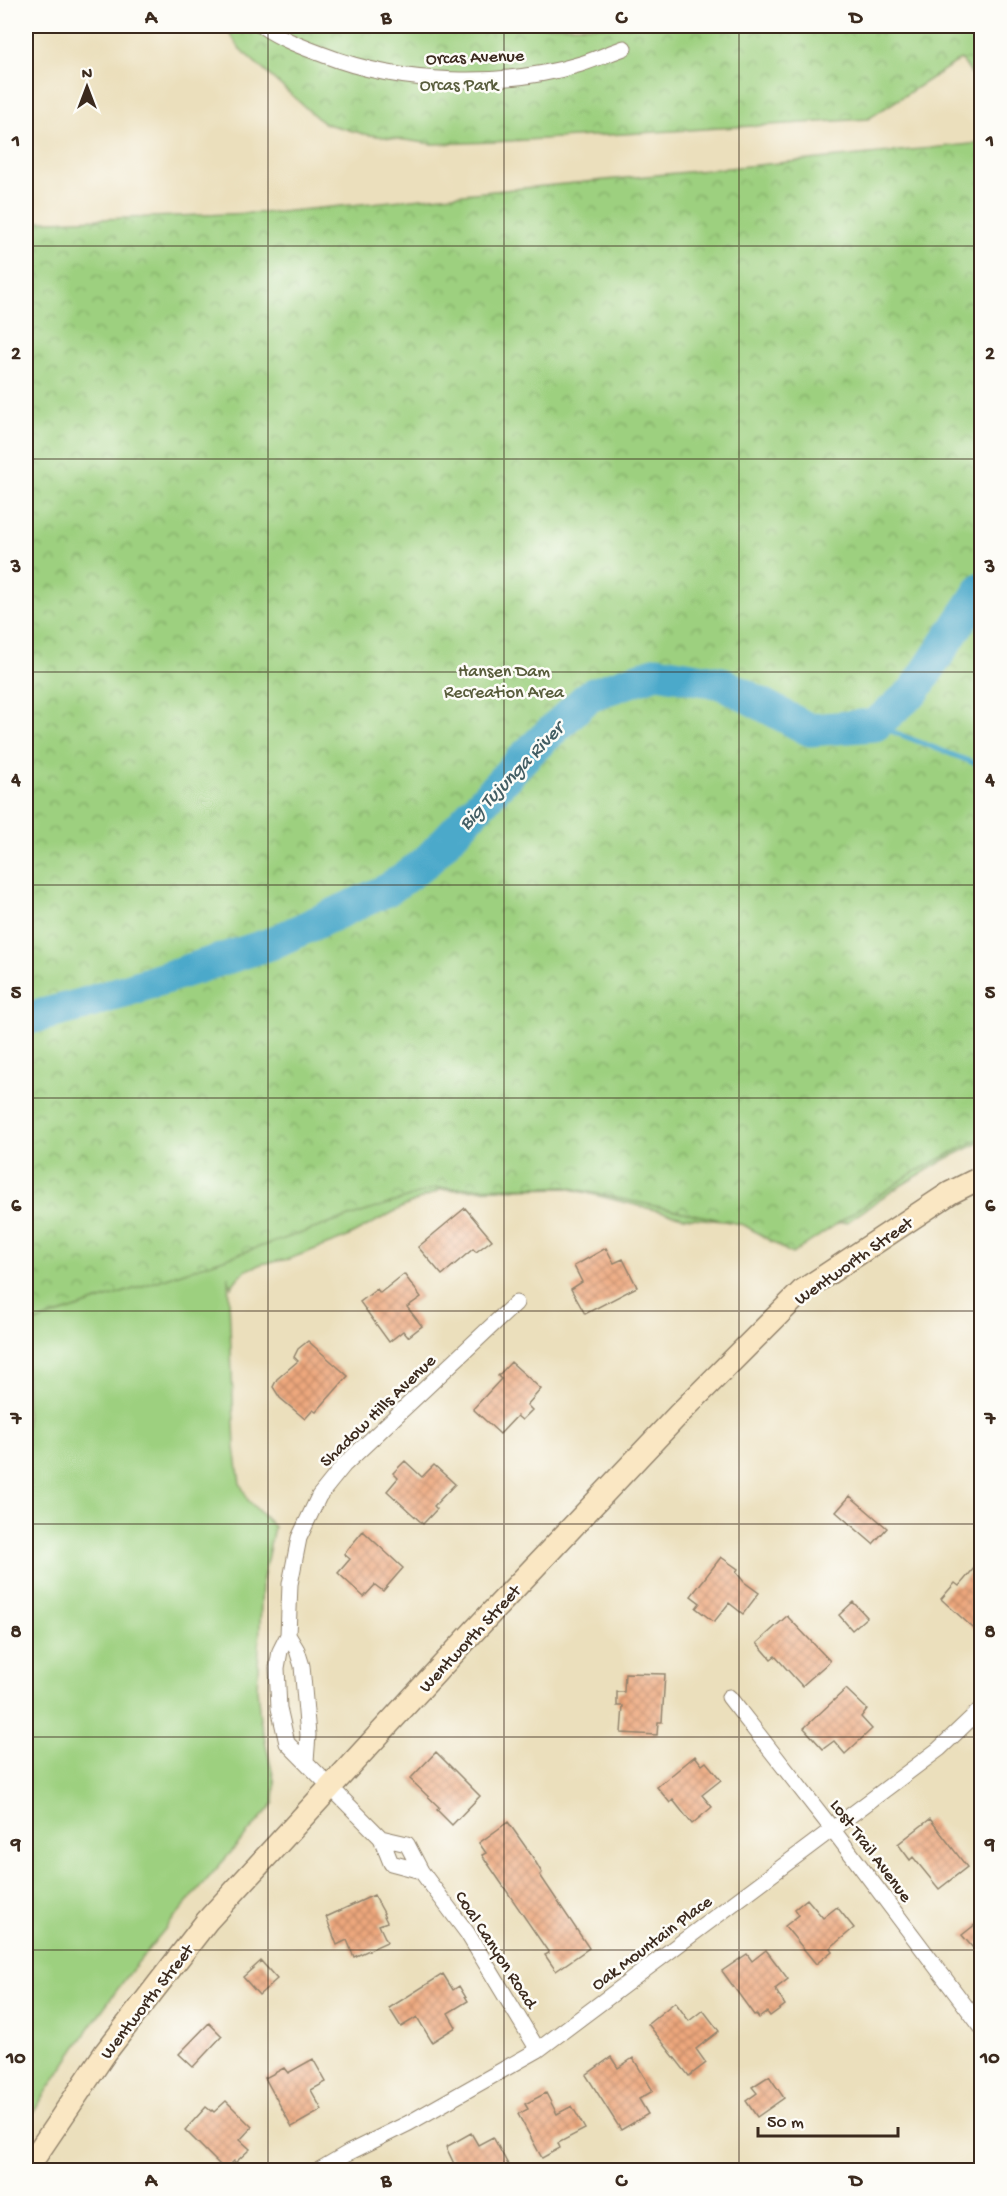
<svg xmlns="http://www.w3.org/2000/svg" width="1007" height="2196" font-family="'Gochi Hand',sans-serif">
  <defs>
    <pattern id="park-crowns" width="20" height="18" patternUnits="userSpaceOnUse" patternTransform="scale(1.5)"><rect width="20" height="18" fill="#9dd07f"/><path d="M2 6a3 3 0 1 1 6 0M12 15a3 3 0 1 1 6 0" fill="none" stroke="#81a967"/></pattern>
    <pattern id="building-cross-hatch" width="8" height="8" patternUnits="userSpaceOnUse" patternTransform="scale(1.5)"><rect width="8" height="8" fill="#eda77d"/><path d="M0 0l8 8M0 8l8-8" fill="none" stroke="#c18866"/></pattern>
  </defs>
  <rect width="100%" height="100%" fill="#fdfcf7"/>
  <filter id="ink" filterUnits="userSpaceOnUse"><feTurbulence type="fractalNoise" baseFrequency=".0167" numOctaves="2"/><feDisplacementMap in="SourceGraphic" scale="12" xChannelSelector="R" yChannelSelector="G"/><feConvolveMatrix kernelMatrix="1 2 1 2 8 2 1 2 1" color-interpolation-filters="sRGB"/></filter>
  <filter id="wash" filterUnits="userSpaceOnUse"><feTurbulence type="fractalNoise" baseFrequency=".008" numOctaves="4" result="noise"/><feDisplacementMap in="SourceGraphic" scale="24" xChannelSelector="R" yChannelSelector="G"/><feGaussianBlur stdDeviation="1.35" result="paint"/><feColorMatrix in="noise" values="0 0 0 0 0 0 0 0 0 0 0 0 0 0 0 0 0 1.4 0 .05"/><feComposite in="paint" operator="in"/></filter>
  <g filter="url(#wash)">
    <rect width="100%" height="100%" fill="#ebdfbc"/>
    <path fill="#9dd07f" stroke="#6c7d4e" stroke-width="1.5" d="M 981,1074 L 981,1142 L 946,1159 L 895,1189 L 847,1222 L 837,1223 L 742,1223 L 683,1217 L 567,1188 L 440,1190 L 401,1208 L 345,1238 L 289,1259 L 261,1264 L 247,1270 L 241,1274 L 231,1287 L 228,1276 L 235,1448 L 240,1483 L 248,1500 L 274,1527 L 262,1583 L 257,1689 L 260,1719 L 275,1784 L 274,1803 C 225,1860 174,1915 129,1974 C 92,2022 58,2073 26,2124 L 26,1222 Z"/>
    <path fill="url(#park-crowns)" stroke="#6c7d4e" stroke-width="1.5" d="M 225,26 L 981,26 L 981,87 L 961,59 L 868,119 L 493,142 L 432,144 L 364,134 L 323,123 L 240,49 Z
      M 981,143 L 981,1138 L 911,1174 L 792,1254 L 744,1225 L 566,1187 L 436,1188 L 26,1325 L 26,222 L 280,212 Z"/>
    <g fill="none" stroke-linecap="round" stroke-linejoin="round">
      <path stroke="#4ca9ca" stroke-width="5" d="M 875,725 L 982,766"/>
      <path stroke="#4ca9ca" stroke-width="33" d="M 26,1019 L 81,1005 L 270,944 L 389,889 L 427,861 L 526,755 L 590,695 L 657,672 L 722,683 L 810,730 L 875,725 L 914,691 L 982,588"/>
    </g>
    <g id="blocks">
      <path fill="url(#building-cross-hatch)" d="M 465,1208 L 492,1240 L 476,1252 L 473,1249 L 442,1275 L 418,1247 Z
        M 606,1248 L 614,1263 L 623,1259 L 637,1287 L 585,1314 L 571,1289 L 582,1282 L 574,1266 Z
        M 404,1274 L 421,1297 L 407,1307 L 422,1326 L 408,1337 L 403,1331 L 389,1342 L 360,1302 L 377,1289 L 380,1293 Z
        M 308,1341 L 348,1376 L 316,1412 L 313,1410 L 305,1419 L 280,1398 L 273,1387 L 277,1379 L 298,1361 L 294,1357 L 298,1349 Z
        M 511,1362 L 541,1389 L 527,1405 L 532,1410 L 522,1420 L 517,1416 L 500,1434 L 473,1409 L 501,1379 L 498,1376 Z
        M 405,1461 L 422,1477 L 434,1465 L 455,1484 L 434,1506 L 437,1509 L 423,1524 L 387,1491 L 398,1478 L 393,1473 Z
        M 850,1496 L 887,1528 L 873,1544 L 836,1512 Z
        M 363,1531 L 403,1568 L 383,1591 L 375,1585 L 364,1597 L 338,1573 L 350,1559 L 344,1554 Z
        M 721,1557 L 738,1569 L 736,1572 L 744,1582 L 759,1593 L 743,1614 L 729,1603 L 714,1622 L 696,1608 L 700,1603 L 691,1596 Z
        M 981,1560 L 981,1635 L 941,1599 L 955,1583 L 959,1586 Z
        M 853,1602 L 867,1617 L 852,1630 L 839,1615 Z
        M 787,1616 L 830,1661 L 802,1686 L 775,1656 L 771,1659 L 757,1643 Z
        M 625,1673 L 665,1674 L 662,1722 L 658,1722 L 657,1735 L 621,1733 L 623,1706 L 617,1706 L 617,1692 L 624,1692 Z
        M 846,1689 L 867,1709 L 861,1717 L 872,1729 L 845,1754 L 834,1741 L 823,1749 L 804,1728 Z
        M 436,1752 L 480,1796 L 452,1825 L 437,1810 L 439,1807 L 410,1779 Z
        M 695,1756 L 702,1765 L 706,1762 L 721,1780 L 702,1795 L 712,1807 L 692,1824 L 673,1800 L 670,1803 L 657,1787 Z
        M 930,1819 L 967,1867 L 939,1889 L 913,1857 L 910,1860 L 898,1844 Z
        M 508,1822 L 532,1856 L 542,1873 L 540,1875 L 589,1948 L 556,1971 L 545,1955 L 549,1953 L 482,1855 L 486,1853 L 479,1843 Z
        M 374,1895 L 384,1913 L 383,1914 L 387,1922 L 379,1925 L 387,1942 L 354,1957 L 347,1940 L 337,1945 L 326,1917 Z
        M 807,1899 L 823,1918 L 837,1907 L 854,1928 L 830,1948 L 832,1951 L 816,1964 L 785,1926 L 799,1915 L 795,1909 Z
        M 981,1920 L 981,1941 L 973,1948 L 962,1935 Z
        M 766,1950 L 788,1979 L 775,1989 L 785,2005 L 770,2016 L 767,2012 L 759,2018 L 756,2014 L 754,2015 L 722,1971 L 747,1954 L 752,1961 Z
        M 261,1961 L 277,1979 L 259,1995 L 243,1977 Z
        M 443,1974 L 453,1990 L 459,1986 L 468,2001 L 448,2013 L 456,2027 L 432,2042 L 417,2017 L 401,2027 L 389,2008 Z
        M 675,2002 L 689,2021 L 703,2010 L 719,2031 L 696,2049 L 706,2063 L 689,2076 L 648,2024 Z
        M 209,2023 L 222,2036 L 193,2067 L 179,2054 Z
        M 611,2057 L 618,2068 L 633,2058 L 653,2091 L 639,2099 L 648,2114 L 621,2130 L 586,2075 Z
        M 313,2059 L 326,2082 L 311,2090 L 322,2110 L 292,2127 L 265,2078 L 284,2068 L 288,2073 Z
        M 769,2076 L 784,2098 L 757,2117 L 746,2101 L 757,2093 L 752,2087 Z
        M 546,2093 L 557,2114 L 572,2106 L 585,2129 L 558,2143 L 560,2148 L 542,2158 L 518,2114 L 528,2109 L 525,2104 Z
        M 226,2101 L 252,2127 L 240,2140 L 250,2149 L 235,2163 L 234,2161 L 225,2170 L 185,2130 L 206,2107 L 211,2111 L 212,2110 L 214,2112 Z
        M 471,2133 L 478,2145 L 493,2137 L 511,2170 L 457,2170 L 446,2147 Z"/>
    </g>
  </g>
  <g filter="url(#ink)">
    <use href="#blocks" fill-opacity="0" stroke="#93846d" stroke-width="1.5"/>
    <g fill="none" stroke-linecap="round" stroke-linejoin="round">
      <g stroke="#93846d" stroke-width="17">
        <path id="street" d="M 262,26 C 281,39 302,47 324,55 C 401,85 502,88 581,64 C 596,59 610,53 624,48
          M 288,1635 L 297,1650 L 302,1666 L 308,1735 L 306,1761
          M 729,1697 L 833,1830 L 982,2028
          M 381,1838 L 407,1844 L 421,1871 L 468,1934 L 538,2050
          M 421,1871 L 391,1863 L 381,1838 L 287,1743 L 279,1708 L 277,1668 L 280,1651 L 288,1635 L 290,1584 L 299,1538 L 319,1496 L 344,1465 L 516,1303
          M 319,2170 L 348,2153 L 409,2123 L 538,2050 L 939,1749 L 982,1708"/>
      </g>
      <g stroke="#93846d" stroke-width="25">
        <path id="secondary" d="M 26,2170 L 105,2053 L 207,1921 L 475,1630 L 679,1414 L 802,1291 L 950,1193 L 982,1177"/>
      </g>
      <use href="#street" stroke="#fff" stroke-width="15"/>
      <use href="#secondary" stroke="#fae7c3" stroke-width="22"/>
    </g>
  </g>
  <path fill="none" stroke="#3b2a1e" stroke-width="1.5" stroke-opacity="0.55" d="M 268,26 L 268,2170M 504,26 L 504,2170M 739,26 L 739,2170M 26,246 L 982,246M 26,459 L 982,459M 26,672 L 982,672M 26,885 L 982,885M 26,1098 L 982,1098M 26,1311 L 982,1311M 26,1524 L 982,1524M 26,1737 L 982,1737M 26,1950 L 982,1950"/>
  <g text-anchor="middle" stroke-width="5" stroke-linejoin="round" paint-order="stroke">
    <g font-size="18" fill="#3b2a1e" stroke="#fdfcf7">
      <text transform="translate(475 56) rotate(-2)" y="6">Orcas Avenue</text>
      <text transform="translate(853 1260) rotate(-35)" y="6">Wentworth Street</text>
      <text transform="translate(377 1410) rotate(-44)" y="6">Shadow Hills Avenue</text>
      <text transform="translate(469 1638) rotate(-47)" y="6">Wentworth Street</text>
      <text transform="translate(872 1850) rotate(53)" y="6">Lost Trail Avenue</text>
      <text transform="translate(651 1942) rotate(-37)" y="6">Oak Mountain Place</text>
      <text transform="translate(497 1949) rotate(57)" y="6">Coal Canyon Road</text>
      <text transform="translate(146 2001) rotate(-52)" y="6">Wentworth Street</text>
    </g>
    <g font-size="18" fill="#585c3b" stroke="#fdfcf7">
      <text x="459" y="90">Orcas Park</text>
      <text x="504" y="676">Hansen Dam<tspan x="504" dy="21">Recreation Area</tspan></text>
    </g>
    <g font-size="20" font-style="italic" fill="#425d63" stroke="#fdfcf7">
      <text transform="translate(510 775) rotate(-46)" y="7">Big Tujunga River</text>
    </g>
  </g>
  <rect width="1007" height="2196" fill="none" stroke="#fdfcf7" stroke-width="66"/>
  <g transform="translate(87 87)" stroke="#fdfcf7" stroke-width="4.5" paint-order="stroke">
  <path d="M0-4.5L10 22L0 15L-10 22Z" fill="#3b2a1e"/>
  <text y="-9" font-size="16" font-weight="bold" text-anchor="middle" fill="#3b2a1e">N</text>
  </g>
  <path d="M758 2127v9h140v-9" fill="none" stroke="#3b2a1e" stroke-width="3"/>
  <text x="767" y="2127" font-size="18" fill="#3b2a1e" stroke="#fdfcf7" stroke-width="4.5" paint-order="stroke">50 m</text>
  <rect x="33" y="33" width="941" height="2130" fill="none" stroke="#3b2a1e" stroke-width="2"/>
  <g font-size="20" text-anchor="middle" font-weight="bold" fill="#3b2a1e">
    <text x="151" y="23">A</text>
    <text x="386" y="23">B</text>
    <text x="621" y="23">C</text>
    <text x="856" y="23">D</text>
    <text x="16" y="146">1</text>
    <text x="990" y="146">1</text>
    <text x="16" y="359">2</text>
    <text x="990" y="359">2</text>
    <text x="16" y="572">3</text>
    <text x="990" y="572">3</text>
    <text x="16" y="785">4</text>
    <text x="990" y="785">4</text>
    <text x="16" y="998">5</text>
    <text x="990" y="998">5</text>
    <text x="16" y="1211">6</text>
    <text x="990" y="1211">6</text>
    <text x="16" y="1424">7</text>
    <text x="990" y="1424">7</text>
    <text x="16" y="1637">8</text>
    <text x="990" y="1637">8</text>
    <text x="16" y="1850">9</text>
    <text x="990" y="1850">9</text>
    <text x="16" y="2063">10</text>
    <text x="990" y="2063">10</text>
    <text x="151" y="2186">A</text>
    <text x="386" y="2186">B</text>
    <text x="621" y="2186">C</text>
    <text x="856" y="2186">D</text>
  </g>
</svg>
